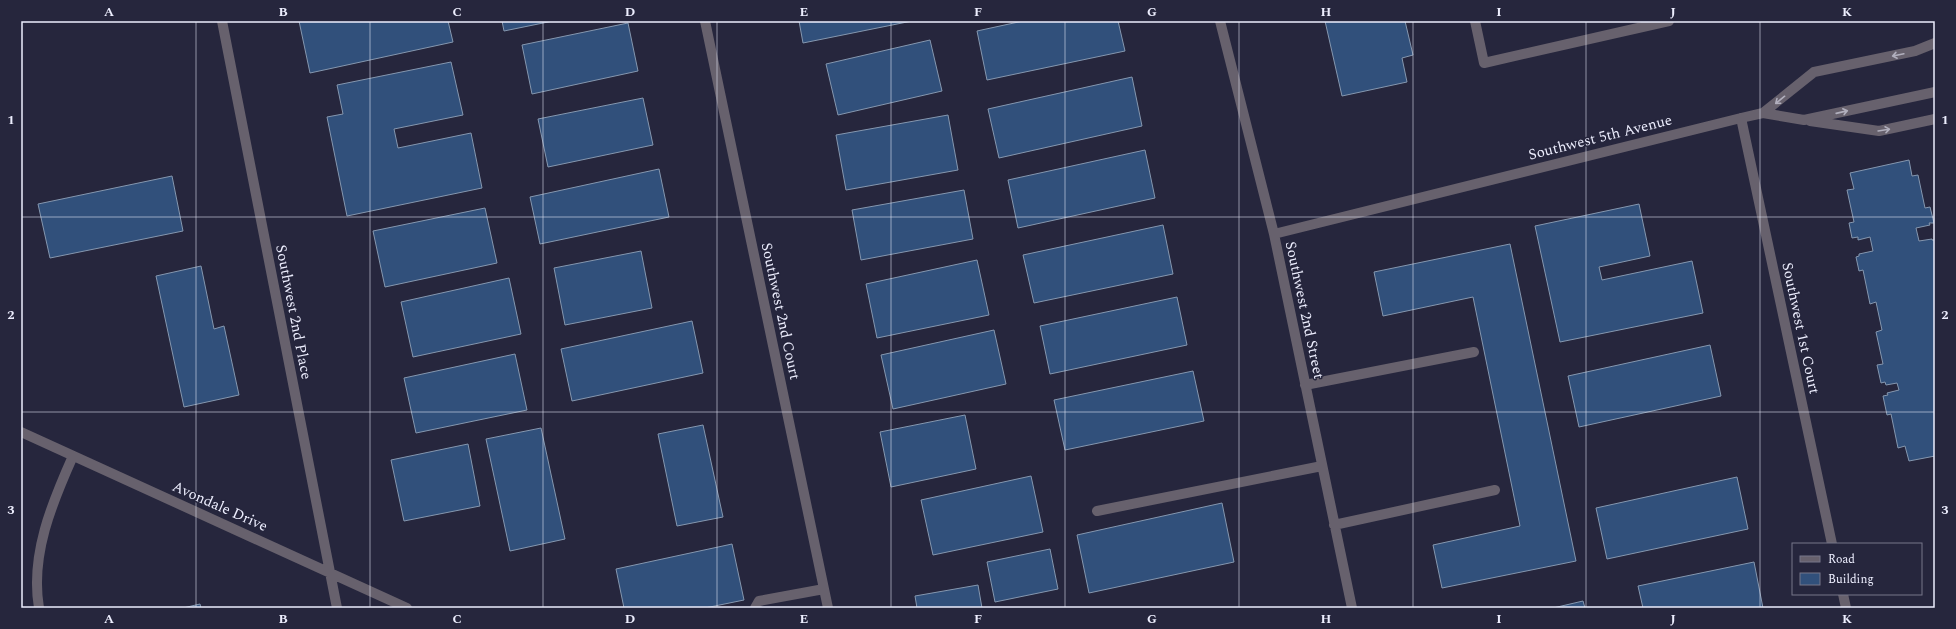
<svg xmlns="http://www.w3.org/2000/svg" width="1956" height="629" font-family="Spectral,serif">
  <rect width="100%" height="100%" fill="#26263d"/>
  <path fill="#31507b" stroke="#8597af" d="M 299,21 L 448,21 L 453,42 L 310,73 Z
    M 502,21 L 553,21 L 504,31 Z
    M 799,21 L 912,21 L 803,43 Z
    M 1023,21 L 1118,21 L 1125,51 L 987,80 L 977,31 Z
    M 1325,21 L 1405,21 L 1413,55 L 1402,58 L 1407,82 L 1342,96 Z
    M 628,23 L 638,71 L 532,94 L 522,45 Z
    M 930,40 L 942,91 L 838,115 L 826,64 Z
    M 451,62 L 463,115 L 394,129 L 398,148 L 471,133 L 482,188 L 347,216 L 327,117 L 343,114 L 337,85 Z
    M 1132,77 L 1142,126 L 999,158 L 988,109 Z
    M 643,98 L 653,145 L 548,167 L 538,119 Z
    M 948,115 L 958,170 L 846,190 L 836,135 Z
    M 1145,150 L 1155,198 L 1018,228 L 1008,180 Z
    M 1909,160 L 1912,176 L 1918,175 L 1925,208 L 1930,207 L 1934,223 L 1929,223 L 1930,225 L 1916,228 L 1919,241 L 1932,239 L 1932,240 L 1935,240 L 1935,456 L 1909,461 L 1905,446 L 1898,448 L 1891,414 L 1887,415 L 1883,396 L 1888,395 L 1887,393 L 1899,390 L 1897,383 L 1886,385 L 1885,382 L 1881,383 L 1877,365 L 1883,364 L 1876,332 L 1882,330 L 1876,302 L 1870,304 L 1863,270 L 1859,271 L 1856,257 L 1859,256 L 1859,254 L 1873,251 L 1870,237 L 1858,240 L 1858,237 L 1852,238 L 1849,223 L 1854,222 L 1847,190 L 1854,189 L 1850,173 Z
    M 659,169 L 669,217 L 540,244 L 530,197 Z
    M 172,176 L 183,231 L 50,258 L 38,204 Z
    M 964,190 L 973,239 L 861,260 L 852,210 Z
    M 1639,204 L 1650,256 L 1599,267 L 1602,280 L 1692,261 L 1703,313 L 1560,342 L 1535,226 Z
    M 485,208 L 497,263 L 385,287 L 373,231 Z
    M 1163,225 L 1173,274 L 1034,303 L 1023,255 Z
    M 1510,244 L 1576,561 L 1442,588 L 1433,545 L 1520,526 L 1473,297 L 1383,316 L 1374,272 Z
    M 641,251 L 652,308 L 565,325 L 554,268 Z
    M 977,260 L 989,315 L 877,338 L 866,284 Z
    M 201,266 L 214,329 L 224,326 L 239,395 L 184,407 L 156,276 Z
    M 509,278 L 521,334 L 413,357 L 401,302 Z
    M 1177,297 L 1187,345 L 1050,374 L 1040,326 Z
    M 692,321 L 703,373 L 572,401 L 561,349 Z
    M 994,330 L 1006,384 L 893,409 L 881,355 Z
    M 1710,345 L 1721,396 L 1579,427 L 1568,376 Z
    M 515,354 L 527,410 L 416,433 L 404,378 Z
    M 1193,371 L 1204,421 L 1065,450 L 1054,400 Z
    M 965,415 L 976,469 L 891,487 L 880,432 Z
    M 703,425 L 723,517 L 677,526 L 658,434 Z
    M 541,428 L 565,539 L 510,551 L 486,439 Z
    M 468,444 L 480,506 L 404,521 L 391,460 Z
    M 1031,476 L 1043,532 L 933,555 L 921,500 Z
    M 1737,477 L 1748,529 L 1607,559 L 1596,508 Z
    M 1222,503 L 1234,562 L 1089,593 L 1077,535 Z
    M 732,544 L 744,600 L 705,608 L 624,608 L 616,569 Z
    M 1050,549 L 1058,589 L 995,602 L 987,562 Z
    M 1754,562 L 1763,608 L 1643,608 L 1638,586 Z
    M 978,585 L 982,608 L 917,608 L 915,596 Z
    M 1583,601 L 1585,608 L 1553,608 Z
    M 200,604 L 201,608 L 183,608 Z"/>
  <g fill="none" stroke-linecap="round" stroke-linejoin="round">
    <path stroke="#67616d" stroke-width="10" d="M 222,21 L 337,608
      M 705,21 L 828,608
      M 1220,21 L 1274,234 L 1352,608
      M 1475,21 L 1484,63 L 1669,21
      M 1763,113 L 1814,72 L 1915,51 L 1935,43
      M 1741,118 L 1832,544
      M 1810,121 L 1879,131 L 1935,119
      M 1274,234 L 1741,118 L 1763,113 L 1804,120 L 1935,92
      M 1305,385 L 1474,352
      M 21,432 L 407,608
      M 1097,511 L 1322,466
      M 1334,525 L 1495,490
      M 1843,594 L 1846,608
      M 39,608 C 30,555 52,503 73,456
      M 755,608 L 759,601 L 824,589"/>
  </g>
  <defs><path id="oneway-shaft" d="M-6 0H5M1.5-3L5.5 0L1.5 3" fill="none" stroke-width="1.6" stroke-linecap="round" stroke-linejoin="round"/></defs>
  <g stroke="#b1afbd">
    <use href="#oneway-shaft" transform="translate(1898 55) rotate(168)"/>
    <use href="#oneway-shaft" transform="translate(1780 100) rotate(141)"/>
    <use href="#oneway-shaft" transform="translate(1842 112) rotate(-13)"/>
    <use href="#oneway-shaft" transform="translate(1884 130) rotate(-9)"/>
  </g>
  <path fill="none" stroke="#edeefe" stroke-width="1" stroke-opacity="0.55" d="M 196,21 L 196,608M 370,21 L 370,608M 543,21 L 543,608M 717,21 L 717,608M 891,21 L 891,608M 1065,21 L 1065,608M 1239,21 L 1239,608M 1413,21 L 1413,608M 1586,21 L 1586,608M 1760,21 L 1760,608M 21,217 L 1935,217M 21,412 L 1935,412"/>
  <g text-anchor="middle" stroke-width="3" stroke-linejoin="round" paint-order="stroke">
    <g font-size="15" fill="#edeefe" stroke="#26263d">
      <text transform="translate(1600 137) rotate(-14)" y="5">Southwest 5th Avenue</text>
      <text transform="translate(1305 310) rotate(78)" y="5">Southwest 2nd Street</text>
      <text transform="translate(781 311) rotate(78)" y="5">Southwest 2nd Court</text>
      <text transform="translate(294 312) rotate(79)" y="5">Southwest 2nd Place</text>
      <text transform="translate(1801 328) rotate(78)" y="5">Southwest 1st Court</text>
      <text transform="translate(220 506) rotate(24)" y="5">Avondale Drive</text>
    </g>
  </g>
  <rect width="1956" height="629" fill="none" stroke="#26263d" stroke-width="44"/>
  <rect x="1792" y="543" width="130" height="52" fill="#26263d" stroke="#76768a"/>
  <rect x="1800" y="556" width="20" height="6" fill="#67616d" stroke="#76768a"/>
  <text x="1828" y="563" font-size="12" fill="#edeefe">Road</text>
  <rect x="1800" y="573" width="20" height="12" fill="#31507b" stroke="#76768a"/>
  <text x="1828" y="583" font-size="12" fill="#edeefe">Building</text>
  <rect x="22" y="22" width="1912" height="585" fill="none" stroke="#edeefe" stroke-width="1.5"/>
  <g font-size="13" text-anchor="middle" font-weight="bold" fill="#edeefe">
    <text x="109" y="16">A</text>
    <text x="283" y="16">B</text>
    <text x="457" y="16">C</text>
    <text x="630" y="16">D</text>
    <text x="804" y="16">E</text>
    <text x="978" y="16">F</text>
    <text x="1152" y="16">G</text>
    <text x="1326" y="16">H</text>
    <text x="1499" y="16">I</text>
    <text x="1673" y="16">J</text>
    <text x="1847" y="16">K</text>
    <text x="11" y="124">1</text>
    <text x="1945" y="124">1</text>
    <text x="11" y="319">2</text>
    <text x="1945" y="319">2</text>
    <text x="11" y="514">3</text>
    <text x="1945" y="514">3</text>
    <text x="109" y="623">A</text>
    <text x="283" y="623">B</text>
    <text x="457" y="623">C</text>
    <text x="630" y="623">D</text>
    <text x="804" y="623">E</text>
    <text x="978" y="623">F</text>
    <text x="1152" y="623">G</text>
    <text x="1326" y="623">H</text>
    <text x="1499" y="623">I</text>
    <text x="1673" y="623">J</text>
    <text x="1847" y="623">K</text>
  </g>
</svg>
